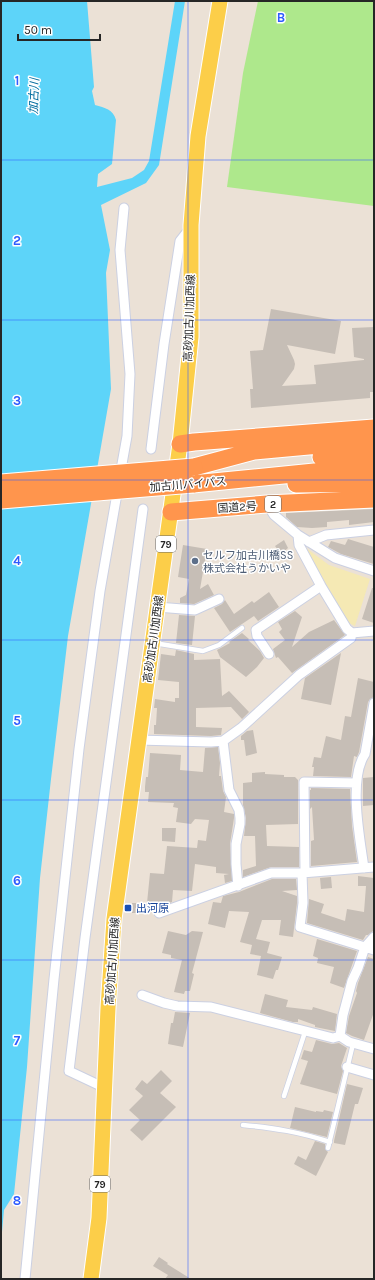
<svg xmlns="http://www.w3.org/2000/svg" width="375" height="1280" font-family="Karla,'Noto Sans JP',sans-serif">
  <rect width="100%" height="100%" fill="#ebe1d6"/>
  <path fill="#aee88c" d="M 258,1 L 374,1 L 374,206 L 227,187 L 243,73 Z"/>
  <path fill="#f5e9b4" d="M 306,548 L 329,565 L 370,579 L 355,626 L 347,622 Z"/>
  <path fill="#5dd4f9" d="M 1,1 L 87,1 L 94,87 L 92,91 L 95,105 C 105,108 113,109 116,120 L 112,164 L 98,174 L 97,187 L 132,178 L 144,170 L 149,161 L 175,1 L 185,1 L 159,165 L 146,183 L 101,205 L 110,250 L 106,273 L 111,389 L 68,636 L 51,779 L 40,878 L 27,1067 L 14,1194 L 4,1210 L 1,1243 Z"/>
  <path fill="#c6beb6" d="M 271,309 L 341,321 L 335,354 L 287,345 L 294,360 L 295,364 L 294,369 L 282,386 L 316,384 L 314,365 L 364,360 L 364,359 L 354,357 L 352,328 L 374,327 L 374,392 L 370,392 L 370,398 L 251,408 L 250,389 L 253,389 L 250,351 L 263,350 Z
    M 374,509 L 374,522 L 349,525 L 349,520 L 327,522 L 327,527 L 312,528 L 297,527 L 286,517 L 286,513 Z
    M 348,539 L 374,547 L 374,564 L 341,554 L 328,547 L 331,541 L 345,545 Z
    M 284,540 L 288,548 L 281,554 L 275,546 Z
    M 183,545 L 207,549 L 200,589 L 208,584 L 214,595 L 194,604 L 180,603 L 180,598 L 186,595 L 189,579 L 178,577 Z
    M 372,588 L 374,588 L 374,623 L 362,619 Z
    M 269,592 L 279,607 L 258,621 L 254,616 L 230,632 L 214,608 L 222,604 L 225,600 L 234,614 L 252,601 L 254,603 Z
    M 295,611 L 302,617 L 292,647 L 309,632 L 334,620 L 345,635 L 292,673 L 278,657 L 276,658 L 273,649 L 285,640 L 279,632 L 282,629 L 278,622 Z
    M 179,615 L 195,616 L 192,645 L 176,643 Z
    M 242,633 L 249,639 L 248,640 L 260,651 L 264,658 L 257,667 L 246,677 L 220,657 L 217,650 L 230,643 L 229,642 Z
    M 176,650 L 194,654 L 194,660 L 220,659 L 222,696 L 229,691 L 249,712 L 242,719 L 231,707 L 196,708 L 196,727 L 222,728 L 221,735 L 211,736 L 154,734 L 154,725 L 156,725 L 157,708 L 154,708 L 155,699 L 175,702 L 175,698 L 179,698 L 179,682 L 158,680 L 161,654 L 175,656 Z
    M 341,653 L 331,705 L 301,699 L 305,678 Z
    M 358,678 L 374,682 L 374,697 L 370,699 L 368,702 L 359,752 L 357,757 L 354,756 L 351,777 L 313,776 L 314,767 L 312,767 L 314,757 L 321,758 L 326,736 L 341,740 L 345,716 L 351,717 Z
    M 253,730 L 257,753 L 246,756 L 244,740 L 241,740 L 241,736 L 247,731 Z
    M 218,747 L 220,763 L 219,776 L 221,776 L 223,791 L 226,797 L 224,812 L 234,814 L 234,818 L 230,844 L 232,881 L 225,883 L 224,875 L 229,874 L 216,873 L 216,867 L 195,864 L 192,891 L 173,890 L 172,902 L 157,907 L 154,910 L 142,913 L 132,913 L 132,903 L 147,903 L 150,873 L 164,874 L 167,846 L 197,848 L 198,840 L 206,841 L 209,820 L 195,819 L 191,824 L 176,822 L 178,808 L 173,807 L 174,803 L 148,802 L 149,792 L 145,792 L 145,787 L 146,777 L 148,777 L 150,753 L 181,755 L 180,770 L 203,772 L 205,748 Z
    M 265,772 L 265,774 L 284,775 L 284,777 L 295,777 L 298,780 L 298,824 L 266,825 L 267,846 L 299,847 L 299,867 L 271,867 L 243,877 L 243,870 L 256,866 L 255,836 L 244,836 L 246,818 L 243,805 L 243,783 L 252,782 L 252,773 Z
    M 374,777 L 374,805 L 363,806 L 363,778 Z
    M 311,788 L 350,789 L 352,826 L 357,862 L 311,866 L 311,841 L 314,840 L 312,807 L 310,809 L 310,790 L 311,790 Z
    M 162,828 L 176,828 L 175,842 L 162,841 Z
    M 358,876 L 374,878 L 374,928 L 373,931 L 368,935 L 366,935 L 363,940 L 307,923 L 309,899 L 324,904 L 321,913 L 345,921 L 347,909 L 364,912 L 366,886 L 358,886 Z
    M 331,877 L 332,888 L 321,889 L 320,878 Z
    M 272,879 L 296,879 L 297,890 L 282,891 L 297,896 L 297,903 L 293,937 L 279,935 L 281,920 L 262,920 L 256,939 L 270,942 L 267,953 L 282,957 L 278,970 L 276,970 L 273,979 L 257,975 L 261,956 L 250,954 L 252,945 L 240,942 L 249,912 L 229,911 L 225,928 L 208,924 L 213,902 L 221,903 L 223,896 L 239,892 Z
    M 168,931 L 186,935 L 192,931 L 203,932 L 192,973 L 194,974 L 190,991 L 185,991 L 184,994 L 174,992 L 182,960 L 171,958 L 171,955 L 162,953 Z
    M 317,939 L 357,951 L 344,988 L 330,983 L 334,967 L 317,963 L 318,958 L 313,956 Z
    M 368,957 L 374,959 L 374,1012 L 364,1040 L 352,1036 L 346,1033 L 349,1016 L 357,993 L 356,991 L 358,983 Z
    M 265,994 L 288,1000 L 286,1007 L 312,1010 L 313,1007 L 337,1014 L 335,1031 L 315,1027 L 315,1025 L 298,1019 L 298,1022 L 293,1022 L 260,1013 Z
    M 175,1012 L 190,1013 L 183,1047 L 168,1044 L 171,1023 L 173,1023 Z
    M 316,1040 L 332,1044 L 339,1043 L 347,1048 L 341,1066 L 343,1071 L 337,1094 L 300,1084 L 308,1061 L 301,1059 L 304,1050 L 312,1052 Z
    M 161,1070 L 172,1081 L 160,1093 L 176,1107 L 142,1141 L 130,1130 L 140,1120 L 129,1110 L 143,1096 L 135,1089 L 142,1080 L 147,1084 Z
    M 347,1084 L 363,1088 L 358,1104 L 355,1104 L 345,1145 L 334,1143 L 334,1141 Z
    M 295,1107 L 316,1112 L 316,1111 L 323,1112 L 324,1110 L 333,1112 L 327,1137 L 290,1128 Z
    M 315,1141 L 325,1144 L 325,1149 L 328,1152 L 316,1176 L 294,1164 L 298,1156 L 306,1160 Z
    M 159,1257 L 168,1263 L 167,1264 L 191,1279 L 165,1279 L 168,1275 L 153,1266 Z"/>
  <g fill="none" stroke-linecap="round" stroke-linejoin="round">
    <g stroke="#cbd0e2" stroke-width="6">
      <path id="lane" d="M 154,643 L 203,651 L 219,645 L 242,628
        M 284,1096 L 305,1032
        M 243,1125 C 275,1128 299,1132 330,1142
        M 328,1148 L 353,1044"/>
    </g>
    <g stroke="#cbd0e2" stroke-width="11">
      <path id="street" d="M 151,449 L 164,344 L 180,241 L 191,227
        M 120,475 L 127,436 L 130,374 L 120,250 L 124,208
        M 267,504 L 274,515 L 298,535 L 335,558 L 374,571
        M 298,535 L 299,545 L 321,586 L 347,629 L 352,633 L 374,631
        M 309,542 L 326,535 L 374,530
        M 157,607 L 195,610 L 219,599
        M 269,654 L 257,636 L 256,630 L 321,586
        M 138,740 L 211,742 L 223,741 L 241,728 L 299,675 L 351,638 L 352,633
        M 223,741 L 229,790 L 239,810 L 240,818 L 240,824 L 236,844 L 236,864 L 238,886
        M 364,868 C 360,839 348,779 365,754 L 374,703
        M 305,872 L 304,782 L 356,783
        M 302,873 L 303,903 L 300,927 L 374,950
        M 159,913 L 271,873 L 302,873 L 374,867
        M 142,995 L 164,1003 L 177,1006 L 211,1007 L 333,1038 L 340,1036 L 349,1042 L 374,1049
        M 340,1036 L 343,1015 L 352,981 L 358,968 L 365,947 L 374,937
        M 347,1067 L 374,1075
        M 105,1088 L 69,1071 L 85,938 L 143,509
        M 25,1279 L 54,979 L 79,749 L 100,591 L 118,488"/>
    </g>
    <g stroke="#fff" stroke-width="17">
      <path id="primary" d="M 91,1279 L 99,1218 L 108,1008 L 114,919 L 180,444 L 191,337 L 191,225 L 198,136 L 220,1"/>
    </g>
    <g stroke="#fff" stroke-width="19">
      <path id="highway" d="M 180,444 L 194,442 L 374,428
        M 321,457 L 374,453
        M 194,467 L 254,451 L 374,440
        M 193,484 L 374,466
        M 296,484 L 374,483
        M 171,512 L 267,504 L 374,499"/>
    </g>
    <use href="#lane" stroke="#fff" stroke-width="4.5"/>
    <use href="#street" stroke="#fff" stroke-width="9"/>
    <use href="#primary" stroke="#fcce49" stroke-width="15"/>
    <use href="#highway" stroke="#ff954d" stroke-width="17"/>
    <g stroke="#fff" stroke-width="19" stroke-linecap="butt">
      <path id="highway-bridge" d="M 1,483 L 194,467
        M 1,500 L 193,484"/>
    </g>
    <use href="#highway-bridge" stroke="#ff954d" stroke-width="17"/>
  </g>
  <path fill="none" stroke="#2f5cff" stroke-width="1" stroke-opacity="0.55" d="M 188,1 L 188,1279M 1,160 L 374,160M 1,320 L 374,320M 1,480 L 374,480M 1,640 L 374,640M 1,800 L 374,800M 1,960 L 374,960M 1,1120 L 374,1120"/>
  <circle fill="#5c6f8a" stroke="#fff" stroke-width="1.5" cx="195" cy="561" r="4"/>
  <rect fill="#1a4fb4" stroke="#fff" stroke-width="1.5" x="124" y="904" width="8" height="8" rx="2"/>
  <g text-anchor="middle" stroke-width="3" stroke-linejoin="round" paint-order="stroke">
    <g fill="#fff" stroke="#676767" stroke-width="1">
      <rect x="265" y="496" width="16" height="16" rx="3"/>
      <rect x="156" y="536" width="20" height="16" rx="3"/>
      <rect x="90" y="1176" width="20" height="16" rx="3"/>
    </g>
    <g font-size="10" font-weight="bold" fill="#262626">
      <text x="273" y="508">2</text>
      <text x="166" y="548">79</text>
      <text x="100" y="1188">79</text>
    </g>
    <g font-size="11" fill="#262626" stroke="#fff">
      <text transform="translate(189 318) rotate(-88)" y="4">高砂加古川加西線</text>
      <text transform="translate(188 484) rotate(-5)" y="4">加古川バイパス</text>
      <text transform="translate(237 507) rotate(-4)" y="4">国道2号</text>
      <text transform="translate(153 639) rotate(-82)" y="4">高砂加古川加西線</text>
      <text transform="translate(112 961) rotate(-86)" y="4">高砂加古川加西線</text>
    </g>
    <g font-size="11" fill="#4e5e75" stroke="#fff" text-anchor="start">
      <text x="203" y="559">セルフ加古川橋SS<tspan x="203" dy="13">株式会社うかいや</tspan></text>
    </g>
    <g font-size="11" fill="#164399" stroke="#fff" text-anchor="start">
      <text x="136" y="912">出河原</text>
    </g>
    <g font-size="12" font-style="italic" fill="#026d9f" stroke="#fff">
      <text transform="translate(34 96) rotate(-88)" y="4">加古川</text>
    </g>
  </g>
  <g font-size="13" text-anchor="middle" font-weight="bold" fill="#2f5cff" stroke="#fff" stroke-width="3" stroke-linejoin="round" paint-order="stroke">
    <text x="281" y="22">B</text>
    <text x="17" y="85">1</text>
    <text x="17" y="245">2</text>
    <text x="17" y="405">3</text>
    <text x="17" y="565">4</text>
    <text x="17" y="725">5</text>
    <text x="17" y="885">6</text>
    <text x="17" y="1045">7</text>
    <text x="17" y="1205">8</text>
  </g>
  <rect width="375" height="1280" fill="none" stroke="#262626" stroke-width="4"/>
  <path d="M18 34v6h82v-6" fill="none" stroke="#262626" stroke-width="2"/>
  <text x="24" y="34" font-size="12" fill="#262626" stroke="#ffffff" stroke-width="3" paint-order="stroke">50 m</text>
</svg>
